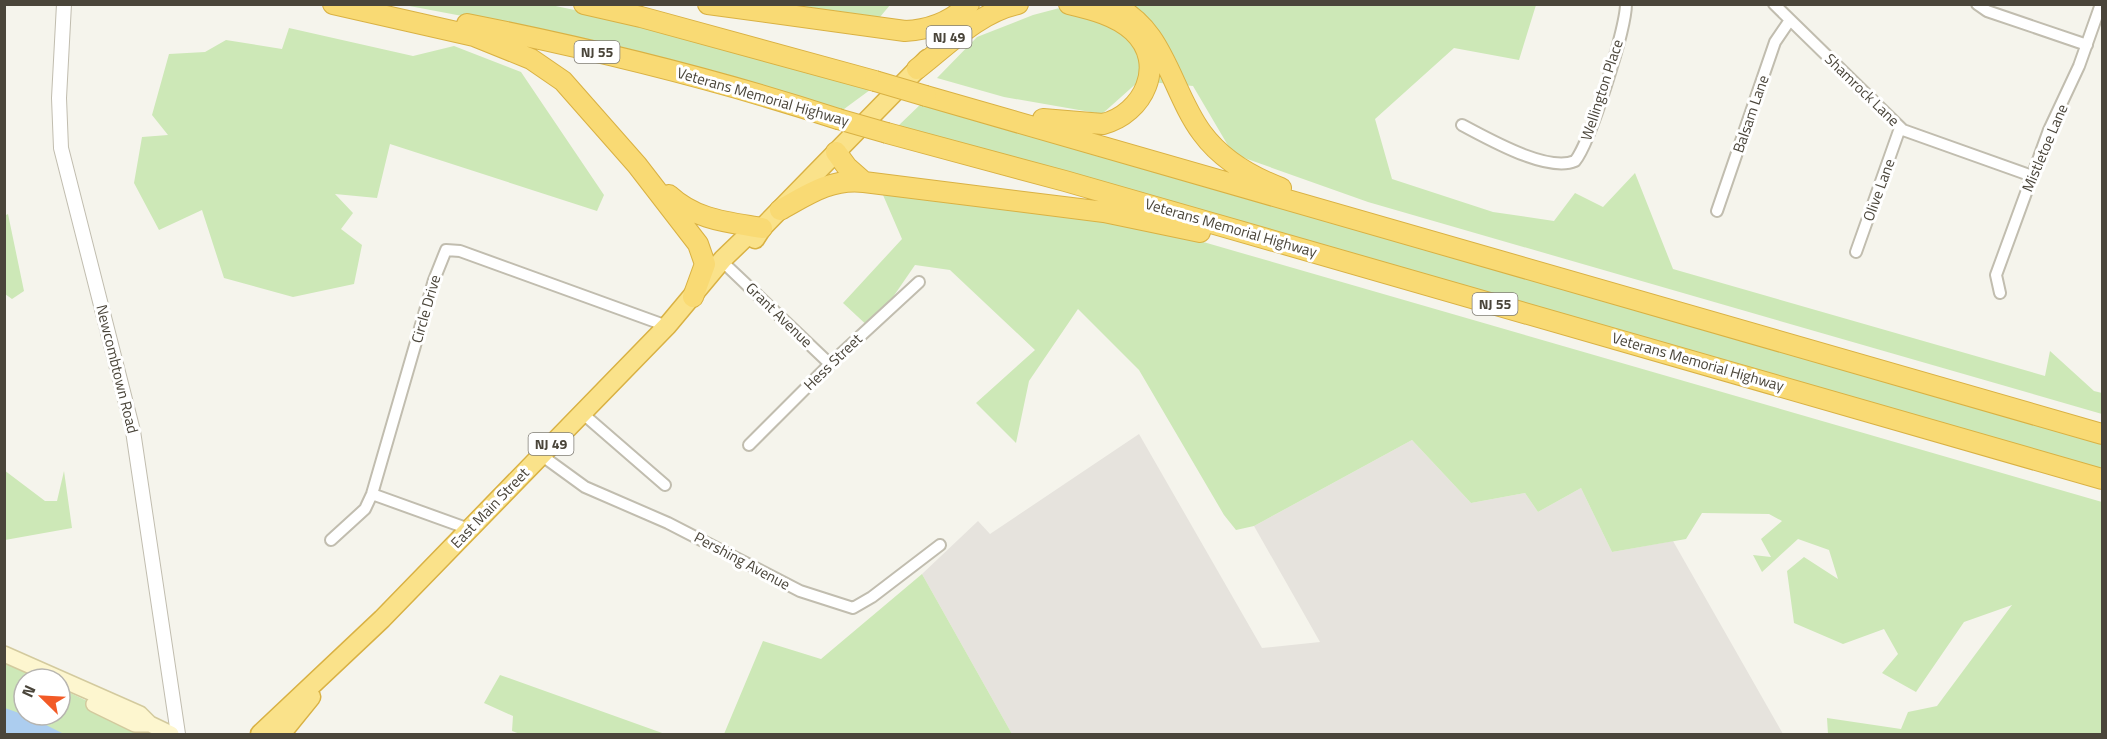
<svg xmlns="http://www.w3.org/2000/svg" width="2107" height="739" font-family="'Titillium Web',sans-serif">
  <rect width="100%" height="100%" fill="#f5f4ec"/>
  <path fill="#e6e3dd" d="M 1139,434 L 1262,648 L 1320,642 L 1254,526 L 1412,440 L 1471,503 L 1525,493 L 1538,512 L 1581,488 L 1612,552 L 1673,541 L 1783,734 L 1012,734 L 922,574 L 978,521 L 990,534 Z"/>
  <path fill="#cde8b7" d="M 404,5 L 551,5 L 640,24 L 874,87 L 840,112 L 541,31 Z
    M 890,5 L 880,17 L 793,5 L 890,4 Z
    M 1071,5 L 1536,5 L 1519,60 L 1454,48 L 1375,119 L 1392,179 L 1493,212 L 1554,221 L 1575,193 L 1603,207 L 1635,173 L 1673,269 L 2045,376 L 2050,351 L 2094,391 L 2102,393 L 2102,414 L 1368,202 L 1233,154 L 1193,86 L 1139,81 L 1102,114 L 1004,97 L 937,78 L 977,37 L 1033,15 Z
    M 289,28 L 413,56 L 454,46 L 521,72 L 604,195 L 597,211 L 390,144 L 377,198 L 335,194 L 353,213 L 341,229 L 362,245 L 354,284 L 293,297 L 224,278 L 202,210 L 159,230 L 134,183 L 142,137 L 168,135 L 152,115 L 169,54 L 205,52 L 226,40 L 282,49 Z
    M 924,101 L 2102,439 L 2102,473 L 897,127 Z
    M 883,195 L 1117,217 L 2102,502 L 2102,734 L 1828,734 L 1827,718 L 1901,729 L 1908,712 L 1937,706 L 2012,605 L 1964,622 L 1916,692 L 1882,673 L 1898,654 L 1884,629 L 1843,644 L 1794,623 L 1787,571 L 1804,557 L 1838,579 L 1829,550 L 1798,539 L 1762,572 L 1753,555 L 1771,557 L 1761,539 L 1782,521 L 1769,514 L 1702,513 L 1686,539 L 1612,552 L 1581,488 L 1538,512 L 1525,493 L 1471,503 L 1412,440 L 1254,526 L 1236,530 L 1224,515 L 1139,370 L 1078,309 L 1029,381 L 1016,443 L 976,403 L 1035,350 L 950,270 L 915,265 L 871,329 L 843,303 L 902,239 Z
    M 8,214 L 24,291 L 12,299 L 5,294 L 4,216 Z
    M 4,470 L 45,501 L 57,501 L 64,471 L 72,528 L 5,540 Z
    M 922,574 L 1012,734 L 724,734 L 763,641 L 821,659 Z
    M 4,663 L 41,679 L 24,679 L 24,715 L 60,715 L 60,688 L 135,724 L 145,734 L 5,734 Z
    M 500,675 L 665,734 L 520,734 L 512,731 L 513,716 L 484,703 Z"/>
  <path fill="#accdef" d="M 5,708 L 30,717 L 64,734 L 5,734 Z"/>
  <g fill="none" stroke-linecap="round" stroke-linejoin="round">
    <g stroke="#c1bdaf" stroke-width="14">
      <path id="minor" d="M 1774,4 L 1903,130 L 2032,176
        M 1977,4 L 1987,11 L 2087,45
        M 1462,125 C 1487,138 1547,173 1575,161 C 1590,143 1626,29 1626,4
        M 1717,211 L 1775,42 L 1790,20
        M 1856,252 L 1900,128
        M 728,267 L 830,364
        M 2000,293 L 1996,275 L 2049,130 L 2079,66 L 2101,4
        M 582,413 L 665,485
        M 749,445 L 830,364 L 919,282
        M 541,455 L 585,487 L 668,523 L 800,591 L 853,608 L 872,597 L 940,545
        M 372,494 L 469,529
        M 331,540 L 365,509 L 372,494 L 434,280 L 446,250 L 460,251 L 667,326"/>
    </g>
    <g stroke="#c1bdaf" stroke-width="16">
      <path id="tertiary" d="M 64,4 L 59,98 L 61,148 L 133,431 L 178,734"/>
    </g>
    <g stroke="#d3ca9e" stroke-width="18">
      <path id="secondary" d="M 4,654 L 140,714 L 150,724 L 171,734
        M 94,704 L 135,724 L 150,724"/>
    </g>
    <g stroke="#d9b143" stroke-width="21">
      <path id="trunk" d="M 755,239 L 762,228 L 927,59
        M 260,734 L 382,619 L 667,326 L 723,259 L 751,232 L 762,228
        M 281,734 L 311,697"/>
    </g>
    <g stroke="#d9b143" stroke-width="22">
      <path id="motorway" d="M 333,4 L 474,36 L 531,59 L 563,81 L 637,165 L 698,244 L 705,264 L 693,297
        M 584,4 L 641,17 L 875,81
        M 708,4 L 905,31 C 930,30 951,22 969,4
        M 1110,4 C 1165,26 1170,90 1202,133 C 1221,159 1252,177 1281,188
        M 467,24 C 593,49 716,79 838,119
        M 917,69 C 947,46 979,12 1018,4
        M 926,96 L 2102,434
        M 1043,119 L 1103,124 C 1143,114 1168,64 1133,31 C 1116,15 1090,9 1069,4
        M 887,133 L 1065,181 L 2102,479
        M 836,152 L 847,167 L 864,182 L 1104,212 L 1200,232
        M 669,195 C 696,220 727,222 762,228
        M 780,210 C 807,195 831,178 864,182"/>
    </g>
    <use href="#minor" stroke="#fff" stroke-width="10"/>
    <use href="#tertiary" stroke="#fff" stroke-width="14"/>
    <use href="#secondary" stroke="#fdf6cf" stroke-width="15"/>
    <use href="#trunk" stroke="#fae28a" stroke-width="18"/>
    <use href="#motorway" stroke="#f9da74" stroke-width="20"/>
    <g stroke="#d9b143" stroke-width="22" stroke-linecap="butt">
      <path id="motorway-bridge" d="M 875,81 L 926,96
        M 838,119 L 887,133"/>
    </g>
    <use href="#motorway-bridge" stroke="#f9da74" stroke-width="20"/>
  </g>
  <g text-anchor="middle" stroke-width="6" stroke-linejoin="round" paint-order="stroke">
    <g fill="#fff" stroke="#807d75" stroke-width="1.5">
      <rect x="926.5" y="26" width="45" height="22" rx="4.5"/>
      <rect x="574.5" y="41" width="45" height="22" rx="4.5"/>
      <rect x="1472.5" y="293" width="45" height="22" rx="4.5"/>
      <rect x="528.5" y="433" width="45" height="22" rx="4.5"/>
    </g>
    <g font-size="14" font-weight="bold" fill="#4a453a">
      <text x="949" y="42">NJ 49</text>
      <text x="597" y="57">NJ 55</text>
      <text x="1495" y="309">NJ 55</text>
      <text x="551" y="449">NJ 49</text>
    </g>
    <g font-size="15" fill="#4a453a" stroke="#fff">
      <text transform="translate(1602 90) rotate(-72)" y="5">Wellington Place</text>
      <text transform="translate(1862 90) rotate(44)" y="5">Shamrock Lane</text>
      <text transform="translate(763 97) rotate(16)" y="5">Veterans Memorial Highway</text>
      <text transform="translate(1751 114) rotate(-71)" y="5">Balsam Lane</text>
      <text transform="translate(2045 148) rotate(-67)" y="5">Mistletoe Lane</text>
      <text transform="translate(1879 190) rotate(-70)" y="5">Olive Lane</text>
      <text transform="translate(1231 228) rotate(16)" y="5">Veterans Memorial Highway</text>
      <text transform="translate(426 309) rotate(-74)" y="5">Circle Drive</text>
      <text transform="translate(779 315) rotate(44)" y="5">Grant Avenue</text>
      <text transform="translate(833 362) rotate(-44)" y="5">Hess Street</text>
      <text transform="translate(1698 362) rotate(16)" y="5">Veterans Memorial Highway</text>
      <text transform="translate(117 369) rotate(76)" y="5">Newcombtown Road</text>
      <text transform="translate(490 508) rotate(-46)" y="5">East Main Street</text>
      <text transform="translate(742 561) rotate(28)" y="5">Pershing Avenue</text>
    </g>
  </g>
  <rect width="2107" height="739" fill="none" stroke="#4a453a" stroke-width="12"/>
  <g transform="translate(42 697) rotate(294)"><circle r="28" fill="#ffffff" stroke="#b7b5b0" stroke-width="1.5"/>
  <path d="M0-4.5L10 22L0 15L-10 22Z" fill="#f25a26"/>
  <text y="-9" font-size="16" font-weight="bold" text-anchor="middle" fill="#4a453a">N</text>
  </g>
</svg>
